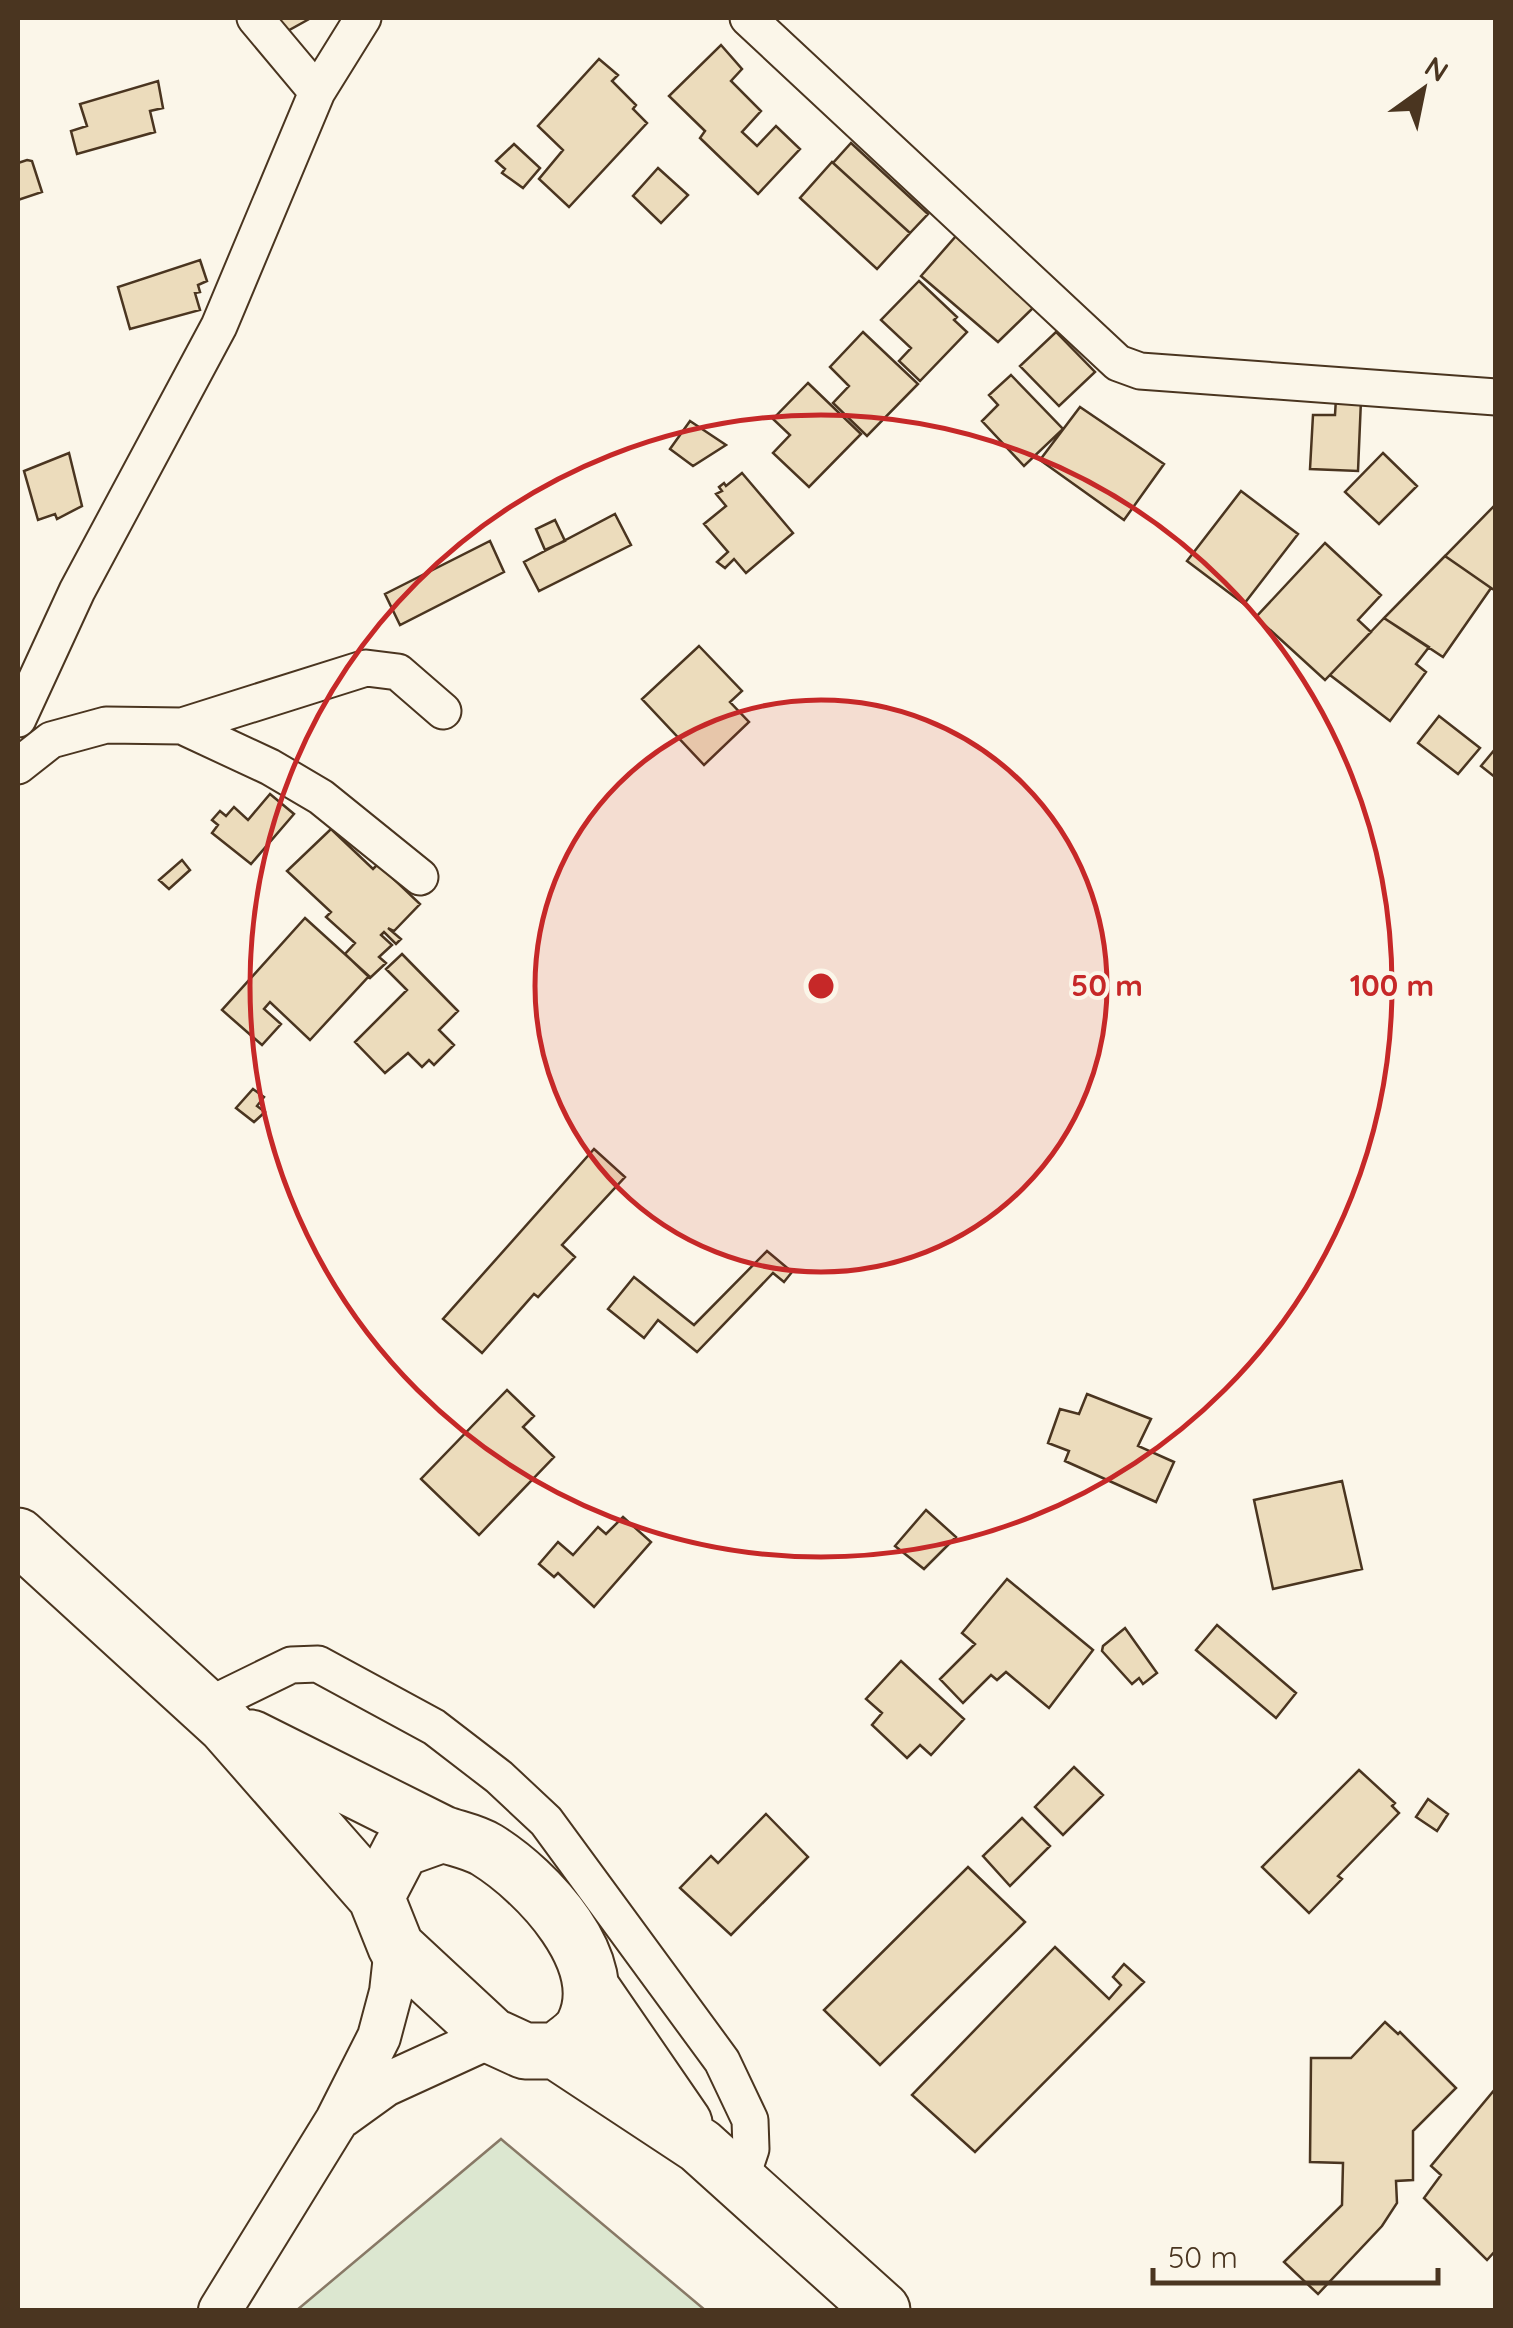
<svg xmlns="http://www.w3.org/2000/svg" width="1513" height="2328" font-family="Quicksand,sans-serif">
  <rect width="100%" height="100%" fill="#fbf6e9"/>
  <path fill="#dce7d0" stroke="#887966" stroke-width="2.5" d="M 501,2139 L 705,2310 L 297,2310 Z"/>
  <path fill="#ecdcbc" stroke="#4a3520" stroke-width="2.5" d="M 272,18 L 311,18 L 282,34 Z
    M 721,45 L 742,69 L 731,81 L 761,111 L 742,132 L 757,146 L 776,126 L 800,149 L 758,194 L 700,138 L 705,131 L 669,96 Z
    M 599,59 L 618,75 L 612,81 L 636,105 L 633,109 L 647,123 L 569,207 L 539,179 L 563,150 L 538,126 Z
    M 158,81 L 163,108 L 150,111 L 155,132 L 77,154 L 71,131 L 87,126 L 80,104 Z
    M 851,143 L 928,214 L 910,233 L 833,163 Z
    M 514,144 L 540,168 L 523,188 L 502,173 L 505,169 L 496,161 Z
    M 27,160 L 32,161 L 42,192 L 18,200 L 18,163 Z
    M 832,162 L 910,233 L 877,269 L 800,198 Z
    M 658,168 L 688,195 L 661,223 L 633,196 Z
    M 956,236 L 1035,306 L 998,342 L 921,276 Z
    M 200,260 L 207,281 L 198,285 L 200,292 L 195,293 L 200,310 L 130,329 L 118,287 Z
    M 919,281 L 957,317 L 954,320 L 967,332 L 920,381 L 899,361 L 911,348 L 881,320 Z
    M 863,332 L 918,384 L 867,436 L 833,403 L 849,386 L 830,367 Z
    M 1056,332 L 1095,372 L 1059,406 L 1020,366 Z
    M 1011,375 L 1063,429 L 1024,466 L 982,421 L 998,405 L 989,395 Z
    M 808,383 L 861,434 L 809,487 L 773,453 L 790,435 L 773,419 Z
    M 1336,398 L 1361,400 L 1358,471 L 1310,469 L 1313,415 L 1335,415 Z
    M 1080,407 L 1164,464 L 1124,520 L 1040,460 Z
    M 690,421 L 726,445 L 693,466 L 670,449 Z
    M 69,453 L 82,506 L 57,519 L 55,514 L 38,520 L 24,471 Z
    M 1383,453 L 1417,486 L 1379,524 L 1345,492 Z
    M 742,473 L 793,533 L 746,573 L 734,559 L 725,568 L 717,562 L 728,552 L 704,524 L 726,506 L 716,494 L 722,491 L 719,487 L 724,483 L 726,486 Z
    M 1241,491 L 1298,534 L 1244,604 L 1187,561 Z
    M 1496,504 L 1496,588 L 1494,590 L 1445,556 Z
    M 615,514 L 631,545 L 539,591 L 524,562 Z
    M 555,520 L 565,541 L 545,550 L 536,529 Z
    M 490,541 L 504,572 L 400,625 L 385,594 Z
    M 1325,543 L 1381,595 L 1358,620 L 1371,632 L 1325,680 L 1256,617 Z
    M 1445,556 L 1491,588 L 1443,657 L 1384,618 Z
    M 1384,618 L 1429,647 L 1416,664 L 1426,672 L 1390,721 L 1330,675 Z
    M 699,646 L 742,691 L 730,702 L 749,722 L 704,765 L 642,699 Z
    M 1439,716 L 1480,748 L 1458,774 L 1418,743 Z
    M 1496,748 L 1496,778 L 1481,766 Z
    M 270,794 L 294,814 L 251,864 L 212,833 L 218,825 L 212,820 L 220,811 L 226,816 L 234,807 L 248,820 Z
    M 331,829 L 373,869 L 378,864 L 420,904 L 394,931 L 388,928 L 401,939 L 396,944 L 384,932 L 381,935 L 392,945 L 379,957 L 386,963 L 370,978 L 345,954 L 355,943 L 326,917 L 331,912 L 287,871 Z
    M 182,860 L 190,870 L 169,889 L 159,880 Z
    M 305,918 L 369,976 L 310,1040 L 270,1002 L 264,1009 L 281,1024 L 262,1045 L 222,1010 Z
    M 402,954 L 458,1011 L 439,1030 L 454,1045 L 434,1065 L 429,1060 L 422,1067 L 408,1053 L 385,1073 L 355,1042 L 407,990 L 386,969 Z
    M 253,1089 L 264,1097 L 257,1106 L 265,1112 L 254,1122 L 236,1108 Z
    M 594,1149 L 625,1177 L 562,1245 L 575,1257 L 538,1297 L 534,1294 L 482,1353 L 443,1319 Z
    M 767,1251 L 792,1272 L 784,1282 L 773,1273 L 697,1352 L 658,1320 L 644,1338 L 608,1309 L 634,1277 L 694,1325 Z
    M 507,1390 L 534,1416 L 523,1427 L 554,1457 L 479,1535 L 421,1479 Z
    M 1087,1394 L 1151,1419 L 1138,1446 L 1174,1462 L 1156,1502 L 1065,1461 L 1069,1451 L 1048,1443 L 1060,1409 L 1079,1414 Z
    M 1342,1481 L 1362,1569 L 1273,1589 L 1254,1500 Z
    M 926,1510 L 956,1537 L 924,1569 L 895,1546 Z
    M 623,1517 L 651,1542 L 594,1607 L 558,1573 L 554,1577 L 539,1564 L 558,1542 L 573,1555 L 598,1527 L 606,1534 Z
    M 1007,1579 L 1093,1650 L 1049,1708 L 1006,1672 L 997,1680 L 991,1675 L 963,1703 L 940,1679 L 975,1644 L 962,1633 Z
    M 1217,1625 L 1296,1693 L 1276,1718 L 1196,1650 Z
    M 1125,1628 L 1157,1673 L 1143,1684 L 1139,1678 L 1132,1684 L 1102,1651 L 1103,1646 Z
    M 901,1661 L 964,1719 L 931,1755 L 920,1745 L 907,1758 L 872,1725 L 882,1713 L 866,1699 Z
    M 1074,1767 L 1103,1795 L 1063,1835 L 1035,1807 Z
    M 1359,1770 L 1395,1803 L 1392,1806 L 1399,1813 L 1338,1876 L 1342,1879 L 1309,1913 L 1262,1867 Z
    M 1428,1799 L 1448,1814 L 1437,1831 L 1416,1817 Z
    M 766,1814 L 808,1857 L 731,1935 L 680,1888 L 711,1856 L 718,1863 Z
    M 1022,1818 L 1050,1846 L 1010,1886 L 983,1856 Z
    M 968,1867 L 1025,1922 L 880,2065 L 824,2010 Z
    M 1055,1947 L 1109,1999 L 1121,1985 L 1113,1977 L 1124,1964 L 1144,1982 L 975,2152 L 912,2095 Z
    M 1385,2022 L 1398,2034 L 1400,2032 L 1456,2088 L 1413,2131 L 1413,2180 L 1396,2181 L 1397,2203 L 1382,2226 L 1318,2294 L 1284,2262 L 1342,2205 L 1343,2163 L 1310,2162 L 1311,2058 L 1351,2058 Z
    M 1496,2088 L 1496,2250 L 1487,2260 L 1424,2198 L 1441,2175 L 1431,2166 Z"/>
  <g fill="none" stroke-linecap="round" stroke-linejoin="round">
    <g stroke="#4a3520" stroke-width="39">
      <path id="minor" d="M 255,18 L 317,92
        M 748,18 L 1118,363 L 1140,371 L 1496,397
        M 18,719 L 77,591 L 219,326 L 317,92 L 363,18
        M 182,726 L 270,767 L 321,797 L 420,877
        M 18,766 L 51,740 L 106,725 L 182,726 L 366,668 L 398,672 L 443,711
        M 205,1707 L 291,1665 L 318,1664 L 434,1727 L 499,1777 L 546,1821 L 722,2061 L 750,2120 L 751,2149 L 740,2182"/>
    </g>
    <g stroke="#4a3520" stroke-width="46">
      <path id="tertiary" d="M 342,2116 L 385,2085 L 492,2036
        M 220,2310 L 337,2120 L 379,2037 L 391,1992 L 396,1947"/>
    </g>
    <g stroke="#4a3520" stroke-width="59">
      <path id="primary" d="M 18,1536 L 226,1726 L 376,1897
        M 251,1738 L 443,1834
        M 443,1834 C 457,1839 474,1842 487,1850 C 537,1881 615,1962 584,2025 C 579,2035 565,2044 556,2051 L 525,2051 L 492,2036 L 396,1947 L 376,1897 L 401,1849 Z
        M 594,1992 L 684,2123
        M 556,2051 L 700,2146 L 882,2310"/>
    </g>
    <use href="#minor" stroke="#fbf6e9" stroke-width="35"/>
    <use href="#tertiary" stroke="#fbf6e9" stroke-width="42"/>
    <use href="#primary" stroke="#fbf6e9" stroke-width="55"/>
  </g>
  <circle cx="821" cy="986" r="286" fill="#c62828" fill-opacity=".12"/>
  <g fill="none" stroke="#c62828" stroke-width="5">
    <circle cx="821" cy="986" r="286"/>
    <circle cx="821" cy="986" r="571"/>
  </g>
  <circle cx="821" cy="986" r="15" fill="#c62828" stroke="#fbf6e9" stroke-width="5"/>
  <g font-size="30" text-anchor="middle" font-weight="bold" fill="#c62828" stroke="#fbf6e9" stroke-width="8" stroke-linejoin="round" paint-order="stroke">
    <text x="1107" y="996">50 m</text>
    <text x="1392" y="996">100 m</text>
  </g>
  <rect width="1513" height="2328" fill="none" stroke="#4a3520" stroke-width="40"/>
  <g transform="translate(1423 90) rotate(33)" stroke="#fbf6e9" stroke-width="8" paint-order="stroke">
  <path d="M0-8L18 38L0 25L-18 38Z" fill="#4a3520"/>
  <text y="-15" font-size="28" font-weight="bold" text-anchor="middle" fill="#4a3520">N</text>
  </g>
  <path d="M1153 2268v15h285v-15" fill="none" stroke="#4a3520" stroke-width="5"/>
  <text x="1168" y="2268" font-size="30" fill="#4a3520" stroke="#fbf6e9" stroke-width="8" paint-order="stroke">50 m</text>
</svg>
